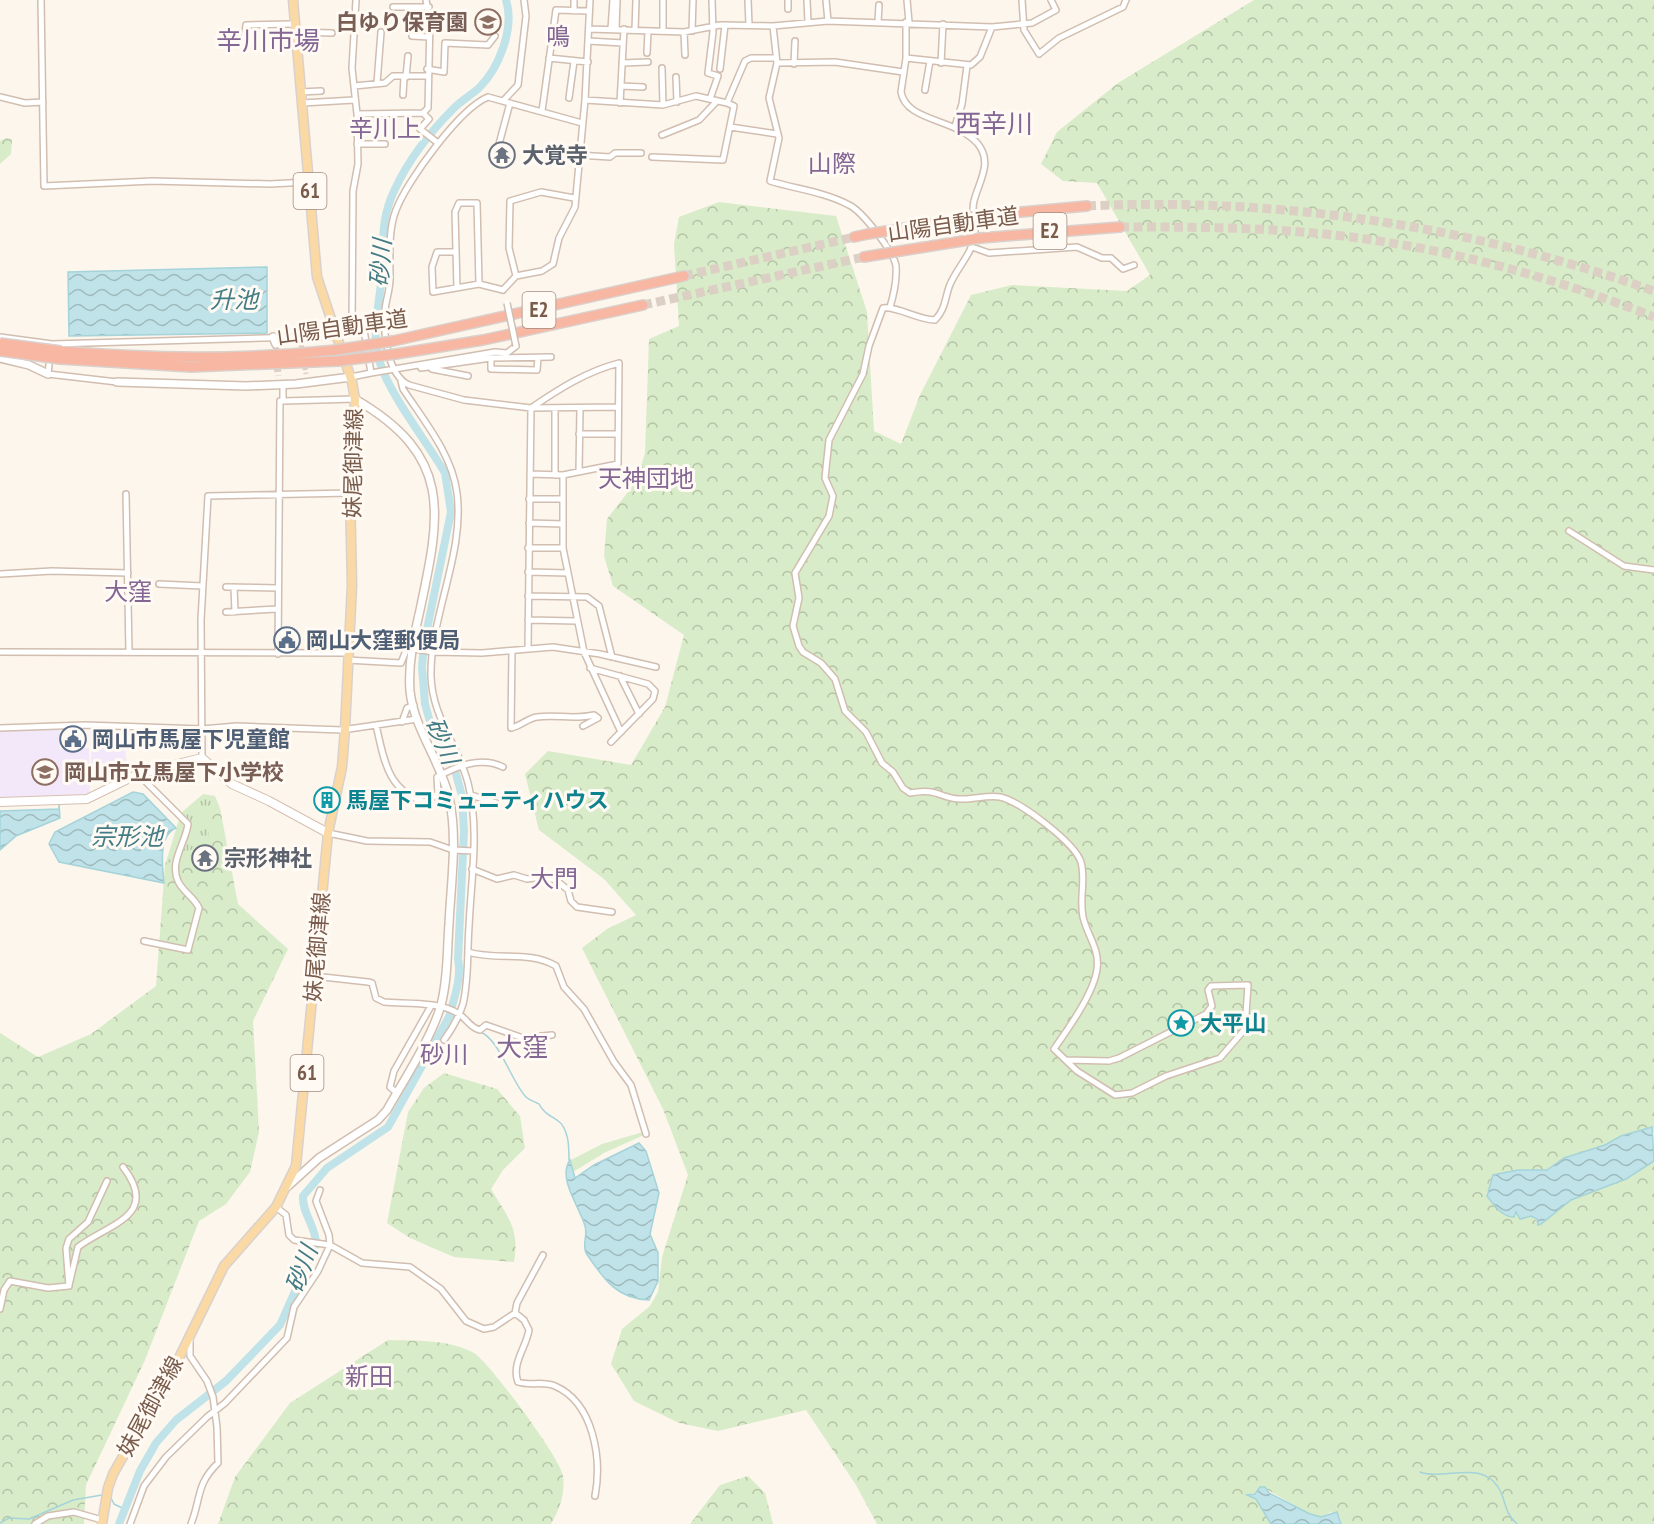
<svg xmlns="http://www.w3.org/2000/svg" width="1654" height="1524" font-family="'PT Sans Narrow','Noto Sans JP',sans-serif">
  <defs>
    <pattern id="forest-crowns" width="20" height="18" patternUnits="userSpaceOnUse" patternTransform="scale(1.5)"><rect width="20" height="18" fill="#d8ecc9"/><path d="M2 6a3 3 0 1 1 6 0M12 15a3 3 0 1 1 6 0" fill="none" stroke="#b4c2a5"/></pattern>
    <pattern id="park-tufts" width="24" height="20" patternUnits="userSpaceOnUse" patternTransform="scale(1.5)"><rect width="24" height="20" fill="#d8ecc9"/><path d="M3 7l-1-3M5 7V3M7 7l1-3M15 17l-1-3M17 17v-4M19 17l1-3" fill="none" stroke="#b4c2a5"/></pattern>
    <pattern id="water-waves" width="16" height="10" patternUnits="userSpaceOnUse" patternTransform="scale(1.5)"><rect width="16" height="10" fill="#bfe3e8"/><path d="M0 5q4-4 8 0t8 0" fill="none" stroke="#a0bbbe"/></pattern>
  </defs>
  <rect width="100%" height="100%" fill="#fdf6ec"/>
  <path fill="#f3e8fa" d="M 60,728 L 60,749 L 89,748 L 90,794 L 0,799 L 0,730 Z
    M 90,730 L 123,730 L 127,767 L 92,769 Z"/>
  <path fill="#d8ecc9" d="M 643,1132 L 644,1135 L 604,1153 L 573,1172 L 571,1160 L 602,1144 Z"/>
  <path fill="url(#forest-crowns)" d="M 1254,0 L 1654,0 L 1654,1133 L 1652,1128 L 1621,1136 L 1605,1145 L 1564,1158 L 1547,1170 L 1518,1170 L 1493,1175 L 1491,1188 L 1486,1193 L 1494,1206 L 1514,1217 L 1516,1212 L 1525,1218 L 1531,1216 L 1541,1224 L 1571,1200 L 1626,1179 L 1654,1161 L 1654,1524 L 1341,1524 L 1340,1517 L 1331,1512 L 1321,1517 L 1309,1514 L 1268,1490 L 1249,1494 L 1256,1499 L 1271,1524 L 877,1524 L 856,1485 L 806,1410 L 718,1431 L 679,1423 L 634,1401 L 611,1364 L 622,1329 L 650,1306 L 658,1292 L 662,1257 L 688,1175 L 663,1109 L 582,948 L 607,929 L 636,915 L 604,879 L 539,830 L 525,774 L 548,751 L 631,765 L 665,707 L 684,635 L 613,586 L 604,556 L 607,519 L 637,480 L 645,453 L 649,339 L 679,326 L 674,244 L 679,217 L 719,202 L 836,216 L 867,312 L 874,431 L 901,444 L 920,395 L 971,295 L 1012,285 L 1127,291 L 1150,275 L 1097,183 L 1063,181 L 1041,164 L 1057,132 L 1118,83 Z
    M 6,138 L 12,139 L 11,154 L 0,164 L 0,141 Z
    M 220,808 L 238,904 L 288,949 L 253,1021 L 259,1132 L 250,1172 L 226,1204 L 199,1221 L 145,1360 L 86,1485 L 84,1524 L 0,1524 L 0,1033 L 38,1057 L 91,1034 L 156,986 L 165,865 Z
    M 444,1073 L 497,1089 L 520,1116 L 525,1148 L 503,1170 L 491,1189 C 507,1216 520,1228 514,1262 L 454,1257 L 410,1238 L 387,1223 L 408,1112 L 424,1088 Z
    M 388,1340 C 416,1341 449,1339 474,1353 C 489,1362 561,1459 563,1476 C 565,1494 560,1509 551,1524 L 218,1524 L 235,1477 L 290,1403 Z
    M 748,1476 L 765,1493 L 773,1524 L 690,1524 L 720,1485 Z"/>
  <path fill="url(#park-tufts)" d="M 203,794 L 215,796 L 220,808 L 213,815 L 207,840 L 165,865 L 181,813 Z"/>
  <path fill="url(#water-waves)" stroke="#a5d3da" stroke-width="1.5" d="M 267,267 L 267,333 L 69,336 L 68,272 Z
    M 133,792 L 143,794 L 176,828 C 157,836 163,869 164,883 L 59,862 L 49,844 L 55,832 Z
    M 59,804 L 60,818 L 16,836 L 0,850 L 0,811 L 59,809 Z
    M 1652,1127 L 1654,1161 L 1626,1179 L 1571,1200 L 1541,1224 L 1538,1225 L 1537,1219 L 1531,1216 L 1520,1219 L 1516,1212 L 1514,1217 C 1502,1217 1494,1205 1487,1196 L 1493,1175 L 1518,1170 L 1547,1170 L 1564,1158 L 1605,1145 L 1621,1136 Z
    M 639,1143 L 646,1151 L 659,1193 L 650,1234 L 658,1253 L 658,1281 L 649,1300 C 616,1299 603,1278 586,1253 C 582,1244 588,1235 585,1226 C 580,1207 557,1179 570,1160 L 575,1178 L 594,1165 Z
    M 1260,1487 L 1265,1487 L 1269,1493 L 1310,1514 L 1321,1517 L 1337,1512 L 1341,1524 L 1271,1524 L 1256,1499 L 1247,1495 L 1255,1494 Z"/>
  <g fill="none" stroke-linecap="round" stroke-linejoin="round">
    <path stroke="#a5d3da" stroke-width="1.5" d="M 449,1014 L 455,1017
      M 460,1019 L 468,1026
      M 480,1032 C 499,1038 512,1083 526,1097 C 529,1100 536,1102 539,1104 C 543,1112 549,1115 557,1120 C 569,1128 569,1147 569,1160
      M 1420,1472 C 1441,1480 1475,1463 1493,1481 C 1508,1496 1501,1510 1517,1524
      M 111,1498 L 114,1504 L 124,1509
      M 0,1523 L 9,1518 L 29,1519 L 73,1500 L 102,1495"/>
    <path stroke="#bfe3e8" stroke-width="8" d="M 119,1524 L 140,1471 L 156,1443 L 176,1420 L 226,1381 L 280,1325 L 316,1244 C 316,1226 302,1214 303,1196 L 327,1168 L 388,1127 L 449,1017 C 454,999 462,977 458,959 L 464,831 L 462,796 L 455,770 L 430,722 L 425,704 L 422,667 L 424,644 L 451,512 L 445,473 C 427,442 390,395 380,363 C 370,332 380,305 382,273 C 384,240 380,220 395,189 C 409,159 431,131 454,108 C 462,100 471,95 479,88 C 499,68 515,28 506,0"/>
    <path stroke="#dcd0c4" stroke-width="5" stroke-dasharray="5 2.5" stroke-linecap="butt" d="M 301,343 L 306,374"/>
    <path stroke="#dcd0c4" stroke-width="7" stroke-dasharray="7 3.5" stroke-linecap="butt" d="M 276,344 L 278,376"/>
    <path stroke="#dcd0c4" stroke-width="9" stroke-dasharray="9 4.5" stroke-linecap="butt" d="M 1087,206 C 1281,197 1471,226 1654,291
      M 1120,227 C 1176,227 1232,227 1288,231 C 1412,239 1539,271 1654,317
      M 684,276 L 854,237
      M 643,305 L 864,257"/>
    <g stroke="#d1beb0" stroke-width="8">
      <path id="minor" d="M 41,0 L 44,186 L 153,181 L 270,184 L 308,182
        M 426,0 L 430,20 L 428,108 L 423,113 L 429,119 L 420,129 L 438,143
        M 748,0 L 749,25
        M 788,0 L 788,9
        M 807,0 L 808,22
        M 826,0 L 828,21
        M 907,0 L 909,22
        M 1022,0 L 1024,30 L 1039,54 L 1059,38 L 1123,7 L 1126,0
        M 393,7 L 429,7
        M 574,11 L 574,0
        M 878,22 L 879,5
        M 906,22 L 906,58 L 901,92 C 906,122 956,118 978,144 C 993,163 979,181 974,201 C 971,211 975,222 975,233 C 973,254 956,268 949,287 C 945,299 945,310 935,320 C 918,320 897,306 883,308 L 869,346 L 863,374 L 829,440 L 825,478 L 833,496 L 829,516 L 795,573 L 799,598 L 793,626 L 799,646 L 803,652 L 821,663 L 835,679 L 845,711 L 866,732 L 882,763 L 893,772 L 903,788 L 910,793 C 939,787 941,800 963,799 C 975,799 988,795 1000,797 C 1020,801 1075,843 1081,862 C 1086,881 1079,898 1083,917 C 1087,935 1100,949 1097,969 C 1094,993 1068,1029 1054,1049 L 1077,1071 L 1115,1095 L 1132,1093 L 1166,1076 L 1220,1058 L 1245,1029 L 1248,985 L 1211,986 L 1208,990 L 1212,1006 L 1206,1014 L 1119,1058 L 1109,1061 L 1066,1060
        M 773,26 L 777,63 L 769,98 L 779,138 L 770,181 C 796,189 825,192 849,205 C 862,211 894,252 896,266 C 897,280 894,294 890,307
        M 589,29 L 684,32 L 720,25 L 773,26 L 828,21 L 992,27 L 1032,23 L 1056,10 L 1051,0
        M 611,29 L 613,0
        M 616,29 L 617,0
        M 635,30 L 636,0
        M 663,31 L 663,0
        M 692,31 L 693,0
        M 295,32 L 332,33
        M 684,32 L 685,55
        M 412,36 L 429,37
        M 588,41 L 623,43
        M 243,45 L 246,25 L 293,24
        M 647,53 L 648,31
        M 549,58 L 588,62
        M 906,58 L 971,65 L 980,57 L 992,27
        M 622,63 L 648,62
        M 777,63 L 835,62 L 903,72
        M 941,63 L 943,24
        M 794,64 L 795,41
        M 662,68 L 663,105
        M 427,69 L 444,72 L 445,43 L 488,45 L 495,36
        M 720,69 L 725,25
        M 406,77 L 408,56
        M 676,77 L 677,102
        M 377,83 L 381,32
        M 354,86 L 385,83 L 393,76 L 427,76
        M 621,86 L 643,87
        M 925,90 L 930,61
        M 300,92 L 321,91
        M 403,95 L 404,77
        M 0,97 L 25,103 L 43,102
        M 569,98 L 574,61
        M 710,99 L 718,76 L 708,73 L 713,32 L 712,0
        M 504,100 L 518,85 L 526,16 L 524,0
        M 585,100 L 663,105 L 696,96 L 727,103 L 745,61 L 751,58 L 776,58
        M 302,103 L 354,100
        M 620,103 L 624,29
        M 542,111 L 556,10 L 589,11
        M 357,114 L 423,113
        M 582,123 L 488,97 C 460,108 407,181 396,210 C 388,230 390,257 390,279 C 390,289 386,300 385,310 C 383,332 387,375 409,385 L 464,400 L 531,408 L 618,407
        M 955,126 L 962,104 L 967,66
        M 730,127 L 777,134
        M 662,135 L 699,120 L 717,101
        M 357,144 L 385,144
        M 499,144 L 510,103
        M 578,155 L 610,157 L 615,153 L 641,153
        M 652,157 L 723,160 L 734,106 L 727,103
        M 972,247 L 989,253 L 1077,247 L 1102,258 L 1111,258 L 1123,269 L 1134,265
        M 455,252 L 437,252 L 432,267 L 433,292 L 479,284 L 503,290
        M 516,276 L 509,248 L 510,201 L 541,192 L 574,198
        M 457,288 L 455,212 L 459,203 L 477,203 L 479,284
        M 503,290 L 516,276 L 542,271 L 553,264 L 559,238 L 575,207 L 585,100 L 590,0
        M 0,337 L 52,344 L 337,336
        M 50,356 L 48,374 L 117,382
        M 491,358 L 491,369 L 537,370 L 538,358
        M 421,368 L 491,358 L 551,357
        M 432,369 L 468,376
        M 371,373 L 495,352 L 507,353 L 516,346
        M 351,377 L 371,373 L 364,330 L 352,326 L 353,191 L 358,164 L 357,114 L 352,68 L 356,0
        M 401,381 L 403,389 C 424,421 452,454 457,493 C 465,553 430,616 431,676 C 432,717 458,745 468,783 C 480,830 471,879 469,927 C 467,952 469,979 463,1004 C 459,1017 452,1029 444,1040
        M 283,401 L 355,399
        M 579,434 L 618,434
        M 579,472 L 580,408
        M 555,475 L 555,408
        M 563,475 L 563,548 L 584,652 L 621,732
        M 126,494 L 129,652
        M 529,499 L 563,499
        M 529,523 L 563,524
        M 1569,531 L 1624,566 L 1654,570
        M 528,548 L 563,548
        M 528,572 L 568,573
        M 0,574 L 52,571 L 128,573
        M 159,584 L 202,586
        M 226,587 L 277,588
        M 234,587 L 235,612
        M 528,596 L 587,597 L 599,606 L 612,657
        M 226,612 L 277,609
        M 528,620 L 577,621
        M 528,648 L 531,408 C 559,389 585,372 619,363 L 618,464 L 563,475 L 530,474
        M 512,651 L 511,728 C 521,726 528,718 537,717 C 556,714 573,720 594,715 L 598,718 L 583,726
        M 0,652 L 347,653
        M 278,654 L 280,401 L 283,401 L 283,384
        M 347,660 L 401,663 L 407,648 L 434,652 L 482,653 L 553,647 L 600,654 L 656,667
        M 590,668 L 648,684 L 655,691 L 653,699 L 611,742
        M 620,676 L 639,714
        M 402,722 L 407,708 L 414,705
        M 376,725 C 384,759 387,791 425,802 L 438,794 L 437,777 C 457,766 481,756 503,767
        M 0,728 L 85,725 L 202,729 L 237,726 L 342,730 L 417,719
        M 202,758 L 201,620 L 208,496 L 350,493
        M 138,774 L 188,824 C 186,842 169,862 178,881 C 182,891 194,897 199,908 L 188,950 L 144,941
        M 471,795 L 496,803
        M 328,833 L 367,841 L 430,842 L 453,850 L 474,851
        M 472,869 L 497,879 L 514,875 L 527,879 L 542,877 L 556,880 L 568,890 L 571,901 L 577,907 L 612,912
        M 468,952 C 497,961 529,950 556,966 L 564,987 L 584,1009 L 614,1062 L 631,1085 L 646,1134
        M 314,976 L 368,982 L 372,983 L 376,998 L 384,1002 C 406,1004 440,1001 459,1014 C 467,1019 470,1028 480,1030 L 486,1025 L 523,1038 L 552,1035
        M 397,1093 L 390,1087 L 394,1071 L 431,1006
        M 276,1207 L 286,1215 L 289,1235 L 294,1240 L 330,1245 L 362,1263 L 410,1267 L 441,1289 L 466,1321 L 484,1329 L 494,1327 L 515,1313 L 517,1303 L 543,1255
        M 69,1285 L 78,1247 C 108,1224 161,1216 123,1167
        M 0,1309 L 4,1290 L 10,1281 L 48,1288 L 69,1286 L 66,1248 L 69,1239 L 88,1222 L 107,1181
        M 515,1313 L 524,1320 L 529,1330 C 526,1348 511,1364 518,1382 C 530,1386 543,1381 555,1386 C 594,1403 602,1459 595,1496
        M 190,1340 L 190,1356 L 207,1381 L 213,1397 L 217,1427 L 218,1463 C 196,1484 201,1499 191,1524
        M 35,1524 L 48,1516 L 74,1512 L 102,1520
        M 130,1524 L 144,1486 L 166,1457 L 207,1417 L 225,1403 L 287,1338 L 294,1307 L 318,1271 L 330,1245 L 329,1235 L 316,1201 L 320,1190"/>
    </g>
    <g stroke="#d1beb0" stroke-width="10">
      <path id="tertiary" d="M 273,337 L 276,344
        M 0,358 L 29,365 L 48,374
        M 117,382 L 246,386 L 296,384 L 351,377
        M 287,1187 L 319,1158 L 378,1120 L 387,1110 C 404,1080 432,1037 441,1005 C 448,979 447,950 449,924 C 451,882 458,838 449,797 C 440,760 414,729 410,691 C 408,663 414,636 420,610 C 441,512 453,456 355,399"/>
    </g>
    <g stroke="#d6c0b0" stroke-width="10">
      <path id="secondary" d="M 0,802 L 87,799 L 138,774 L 202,758 L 232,784 L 269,801 L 328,833"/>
    </g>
    <g stroke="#dad1cd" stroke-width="11">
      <path id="primary" d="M 102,1524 L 108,1488 L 113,1474 L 178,1360 L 224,1266 L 276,1207 L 296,1166 L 328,833 L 342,767 L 345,729 L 352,585 L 350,493 L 355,399 L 352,382 L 317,277 L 293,0"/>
    </g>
    <g stroke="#dad1cd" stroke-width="12">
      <path id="motorway" d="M 979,216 L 1087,206
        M 854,237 L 868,234
        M 981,238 L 1120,227
        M 864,257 L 882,254
        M 393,341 L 684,276
        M 61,351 C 153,359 243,360 336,350
        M 396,354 L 483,340 L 643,305
        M 60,359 L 191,367 L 338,361"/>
    </g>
    <use href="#minor" stroke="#fff" stroke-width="5"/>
    <use href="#tertiary" stroke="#fff" stroke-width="7"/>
    <use href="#secondary" stroke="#fff" stroke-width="8"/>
    <use href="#primary" stroke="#fbd9a5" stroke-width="8"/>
    <use href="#motorway" stroke="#f7b7a3" stroke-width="9"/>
    <g stroke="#d1beb0" stroke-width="8" stroke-linecap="butt">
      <path id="minor-bridge" d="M 507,303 L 516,346"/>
    </g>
    <g stroke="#dad1cd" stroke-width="12" stroke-linecap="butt">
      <path id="motorway-bridge" d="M 868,234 L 979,216
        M 882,254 L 981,238
        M 0,343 L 61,351
        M 336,350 L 393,341
        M 0,351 L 60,359
        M 338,361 L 396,354"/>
    </g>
    <use href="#minor-bridge" stroke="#fff" stroke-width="5"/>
    <use href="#motorway-bridge" stroke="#f7b7a3" stroke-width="9"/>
  </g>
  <defs>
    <g id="school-ring" transform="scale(1.35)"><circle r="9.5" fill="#fffaf3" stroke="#8d6e63" stroke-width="1.5"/><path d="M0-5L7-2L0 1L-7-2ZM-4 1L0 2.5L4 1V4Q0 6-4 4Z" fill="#8d6e63"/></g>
    <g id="temple-ring" transform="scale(1.35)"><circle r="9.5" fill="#fffaf3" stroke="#6b7280" stroke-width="1.5"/><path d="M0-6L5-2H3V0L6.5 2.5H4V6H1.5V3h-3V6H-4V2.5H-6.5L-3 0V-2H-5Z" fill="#6b7280"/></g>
    <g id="civic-ring" transform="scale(1.35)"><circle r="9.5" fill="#fffaf3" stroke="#5c6f8a" stroke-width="1.5"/><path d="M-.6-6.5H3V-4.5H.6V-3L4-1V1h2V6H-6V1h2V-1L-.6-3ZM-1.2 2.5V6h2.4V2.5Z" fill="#5c6f8a"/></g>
    <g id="building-ring" transform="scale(1.35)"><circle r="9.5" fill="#fffaf3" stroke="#0f9aa8" stroke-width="1.5"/><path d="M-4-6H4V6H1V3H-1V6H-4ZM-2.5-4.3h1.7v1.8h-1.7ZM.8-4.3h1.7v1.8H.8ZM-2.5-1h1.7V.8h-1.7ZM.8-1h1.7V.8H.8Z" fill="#0f9aa8"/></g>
    <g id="sight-ring" transform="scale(1.35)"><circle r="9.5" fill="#fffaf3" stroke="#0f9aa8" stroke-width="1.5"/><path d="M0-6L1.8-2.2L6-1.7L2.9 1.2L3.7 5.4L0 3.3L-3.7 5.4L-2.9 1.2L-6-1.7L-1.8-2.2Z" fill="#0f9aa8"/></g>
  </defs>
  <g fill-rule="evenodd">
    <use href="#school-ring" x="488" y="22"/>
    <use href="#temple-ring" x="502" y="155"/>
    <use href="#civic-ring" x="287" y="640"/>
    <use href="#civic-ring" x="73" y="739"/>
    <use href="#school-ring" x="45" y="772"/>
    <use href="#building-ring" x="327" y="800"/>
    <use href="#temple-ring" x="205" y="858"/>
    <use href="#sight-ring" x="1181" y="1023"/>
  </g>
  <g text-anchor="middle" stroke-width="6" stroke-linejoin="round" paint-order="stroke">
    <g fill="#fffaf3" stroke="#a28b7f" stroke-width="1.5">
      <rect x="293.5" y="173" width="33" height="36" rx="4.5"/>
      <rect x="1033.5" y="213" width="33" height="36" rx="4.5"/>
      <rect x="522.5" y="292" width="33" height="36" rx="4.5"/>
      <rect x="290.5" y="1055" width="33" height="36" rx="4.5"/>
    </g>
    <g font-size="21" font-weight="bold" fill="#7a5c4d">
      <text x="310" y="198">61</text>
      <text x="1050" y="238">E2</text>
      <text x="539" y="317">E2</text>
      <text x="307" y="1080">61</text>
    </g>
    <g font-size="22" font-weight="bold" fill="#785e54" stroke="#fffaf3" text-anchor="end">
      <text x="468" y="30">白ゆり保育園</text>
      <text x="64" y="780" text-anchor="start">岡山市立馬屋下小学校</text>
    </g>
    <g font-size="22" font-weight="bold" fill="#5b616d" stroke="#fffaf3" text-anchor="start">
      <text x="522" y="163">大覚寺</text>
      <text x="224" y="866">宗形神社</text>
    </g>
    <g font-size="22" fill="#7a5c4d" stroke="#fffaf3">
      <text transform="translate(953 224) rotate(-8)" y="8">山陽自動車道</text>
      <text transform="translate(342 327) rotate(-8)" y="8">山陽自動車道</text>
      <text transform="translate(353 463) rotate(-89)" y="8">妹尾御津線</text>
      <text transform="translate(317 947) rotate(-85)" y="8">妹尾御津線</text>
      <text transform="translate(150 1406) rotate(-61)" y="8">妹尾御津線</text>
    </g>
    <g font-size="22" font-weight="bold" fill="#4e5e75" stroke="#fffaf3" text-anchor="start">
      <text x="306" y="648">岡山大窪郵便局</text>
      <text x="92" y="747">岡山市馬屋下児童館</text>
    </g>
    <g font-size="22" font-weight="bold" fill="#0d838f" stroke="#fffaf3" text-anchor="start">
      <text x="346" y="808">馬屋下コミュニティハウス</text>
      <text x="1200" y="1031">大平山</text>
    </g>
    <g font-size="24" fill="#846695" stroke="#fffaf3">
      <text x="558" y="45">鳴</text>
      <text x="385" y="137">辛川上</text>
      <text x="832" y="172">山際</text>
      <text x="646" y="487">天神団地</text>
      <text x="128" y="600">大窪</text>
      <text x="554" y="887">大門</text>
      <text x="444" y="1063">砂川</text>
      <text x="369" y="1385">新田</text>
    </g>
    <g font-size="24" font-style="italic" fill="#437c86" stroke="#fffaf3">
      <text transform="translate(381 263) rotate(-86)" y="8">砂川</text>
      <text x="234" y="308">升池</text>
      <text transform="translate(442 741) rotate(67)" y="8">砂川</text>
      <text x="127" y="845">宗形池</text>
      <text transform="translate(302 1269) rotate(-70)" y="8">砂川</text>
    </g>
    <g font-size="26" fill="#846695" stroke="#fffaf3">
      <text x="268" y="50">辛川市場</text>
      <text x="994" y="133">西辛川</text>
      <text x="522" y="1056">大窪</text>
    </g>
  </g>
</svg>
